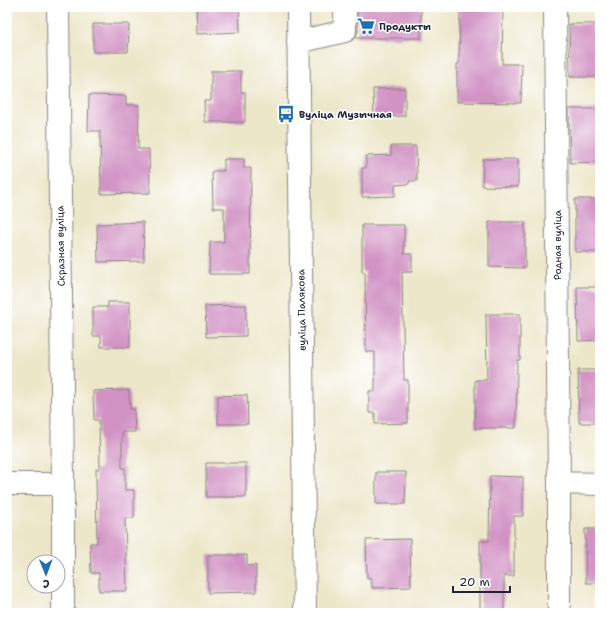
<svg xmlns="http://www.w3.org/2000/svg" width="607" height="620" font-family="'Shantell Sans',sans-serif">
  <rect width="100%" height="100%" fill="#fff"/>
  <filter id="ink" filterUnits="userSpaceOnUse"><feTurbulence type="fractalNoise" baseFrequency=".025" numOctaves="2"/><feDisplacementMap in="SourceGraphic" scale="8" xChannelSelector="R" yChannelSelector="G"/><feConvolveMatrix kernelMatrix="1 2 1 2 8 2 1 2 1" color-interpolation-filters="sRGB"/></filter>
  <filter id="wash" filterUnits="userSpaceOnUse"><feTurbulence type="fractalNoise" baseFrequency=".012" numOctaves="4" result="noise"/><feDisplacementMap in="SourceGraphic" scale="16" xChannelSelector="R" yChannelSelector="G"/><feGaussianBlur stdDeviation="0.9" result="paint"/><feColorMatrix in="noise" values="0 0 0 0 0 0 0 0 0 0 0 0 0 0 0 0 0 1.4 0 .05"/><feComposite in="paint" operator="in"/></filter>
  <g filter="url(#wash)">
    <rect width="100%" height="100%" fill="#ede7ca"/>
    <g id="blocks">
      <path fill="#d193c4" d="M 196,7 L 239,7 L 240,32 L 197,34 Z
        M 358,7 L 421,7 L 421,38 L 355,38 L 358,31 Z
        M 460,7 L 503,7 L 502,64 L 522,64 L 521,103 L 457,102 L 457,64 L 459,64 Z
        M 93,24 L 129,24 L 128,52 L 93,52 Z
        M 569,24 L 600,24 L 600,77 L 570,77 Z
        M 211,71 L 241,71 L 241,92 L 245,92 L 245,122 L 205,122 L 204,101 L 211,101 Z
        M 405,88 L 405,116 L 374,117 L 373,89 Z
        M 89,95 L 126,96 L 126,105 L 139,105 L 138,149 L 149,149 L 150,193 L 101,194 L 100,131 L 88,131 Z
        M 569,109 L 600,109 L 600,162 L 570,163 Z
        M 391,146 L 416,146 L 417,181 L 409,181 L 409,184 L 395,185 L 395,196 L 362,197 L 362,168 L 366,168 L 366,156 L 391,155 Z
        M 224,159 L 244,159 L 244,168 L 251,168 L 250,274 L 209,274 L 210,242 L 224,242 L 224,208 L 213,208 L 212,171 L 224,171 Z
        M 483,159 L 518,159 L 518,187 L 482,186 Z
        M 575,199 L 600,199 L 600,252 L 575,252 Z
        M 143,222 L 144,261 L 98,262 L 97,224 Z
        M 489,222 L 525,222 L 525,268 L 489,267 Z
        M 362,225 L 404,225 L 404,254 L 412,254 L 412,272 L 402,272 L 404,380 L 408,380 L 408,423 L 375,424 L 375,413 L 369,413 L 369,391 L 375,391 L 375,352 L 366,352 L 365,272 L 362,272 Z
        M 577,287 L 600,287 L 600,340 L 578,341 Z
        M 108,302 L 130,302 L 130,347 L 101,347 L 101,336 L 93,336 L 93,307 L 108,307 Z
        M 246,305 L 246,336 L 206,337 L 205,306 Z
        M 486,314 L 520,314 L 520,360 L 517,360 L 516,428 L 475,428 L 475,380 L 487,380 Z
        M 578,370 L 600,370 L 600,423 L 579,423 Z
        M 129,390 L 130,409 L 134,409 L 135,432 L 122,432 L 122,468 L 125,468 L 125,490 L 134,490 L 134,518 L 125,518 L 127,591 L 99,591 L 99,573 L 91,573 L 90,543 L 97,543 L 96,469 L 100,469 L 99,420 L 94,420 L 93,391 Z
        M 247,395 L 248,424 L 218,424 L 218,396 Z
        M 206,463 L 246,463 L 246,497 L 206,497 Z
        M 376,472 L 406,472 L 405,504 L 376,504 Z
        M 490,476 L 523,477 L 523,516 L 514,516 L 514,576 L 504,576 L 504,613 L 480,613 L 480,541 L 489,541 Z
        M 585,529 L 600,529 L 600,583 L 586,583 Z
        M 410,539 L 411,587 L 372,588 L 371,578 L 367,578 L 366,540 Z
        M 208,555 L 247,555 L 247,566 L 256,565 L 256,592 L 208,593 Z"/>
    </g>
  </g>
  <g filter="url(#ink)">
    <use href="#blocks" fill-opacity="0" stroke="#888482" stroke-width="1"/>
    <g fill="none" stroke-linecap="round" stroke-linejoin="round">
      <g stroke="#888482" stroke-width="24">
        <path id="minor" d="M 555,7 L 559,483
          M 58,8 L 63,484
          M 298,42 L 345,31 L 345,7
          M 7,484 L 63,484 L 63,613
          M 559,613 L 559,483 L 600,484"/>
      </g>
      <g stroke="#888482" stroke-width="24">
        <path id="tertiary" d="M 298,7 L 305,613"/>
      </g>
      <use href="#minor" stroke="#fff" stroke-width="22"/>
      <use href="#tertiary" stroke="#fff" stroke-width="22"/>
    </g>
  </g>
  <defs>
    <g id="supermarket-bare" transform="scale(1.38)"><path d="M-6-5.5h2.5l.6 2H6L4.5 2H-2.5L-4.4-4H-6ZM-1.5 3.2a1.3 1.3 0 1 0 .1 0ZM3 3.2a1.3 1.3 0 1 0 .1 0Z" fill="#1f6fb2" stroke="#fff" stroke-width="2.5" paint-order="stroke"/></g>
    <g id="bus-bare" transform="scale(1.38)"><path d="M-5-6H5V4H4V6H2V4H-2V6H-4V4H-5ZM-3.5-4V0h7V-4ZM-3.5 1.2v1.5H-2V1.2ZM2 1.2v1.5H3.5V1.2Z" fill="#1f6fb2" stroke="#fff" stroke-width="2.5" paint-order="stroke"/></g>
  </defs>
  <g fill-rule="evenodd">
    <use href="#supermarket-bare" x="366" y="26"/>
    <use href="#bus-bare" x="286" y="114"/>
  </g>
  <g text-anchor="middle" stroke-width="3" stroke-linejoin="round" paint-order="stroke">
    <g font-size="10" font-weight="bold" fill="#22223b" stroke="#fff" text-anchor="start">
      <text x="379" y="30">Продукты</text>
      <text x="299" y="118">Вуліца Музычная</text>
    </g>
    <g font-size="10" fill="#22223b" stroke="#fff">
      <text transform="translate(557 245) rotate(-90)" y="4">Родная вуліца</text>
      <text transform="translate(60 246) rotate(-91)" y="4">Скразная вуліца</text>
      <text transform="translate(301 310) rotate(-91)" y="4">вуліца Палякова</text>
    </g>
  </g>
  <rect width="607" height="620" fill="none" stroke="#fff" stroke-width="24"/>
  <g transform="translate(46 574) rotate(179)"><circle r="19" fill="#ffffff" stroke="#a7a7b1"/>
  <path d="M0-3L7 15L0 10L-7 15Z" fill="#1f6fb2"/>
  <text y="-6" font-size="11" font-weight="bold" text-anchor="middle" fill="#22223b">С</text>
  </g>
  <path d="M453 586v6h57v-6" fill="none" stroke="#22223b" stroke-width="2"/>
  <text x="459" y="586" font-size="12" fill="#22223b" stroke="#ffffff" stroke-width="3" paint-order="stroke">20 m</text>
</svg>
